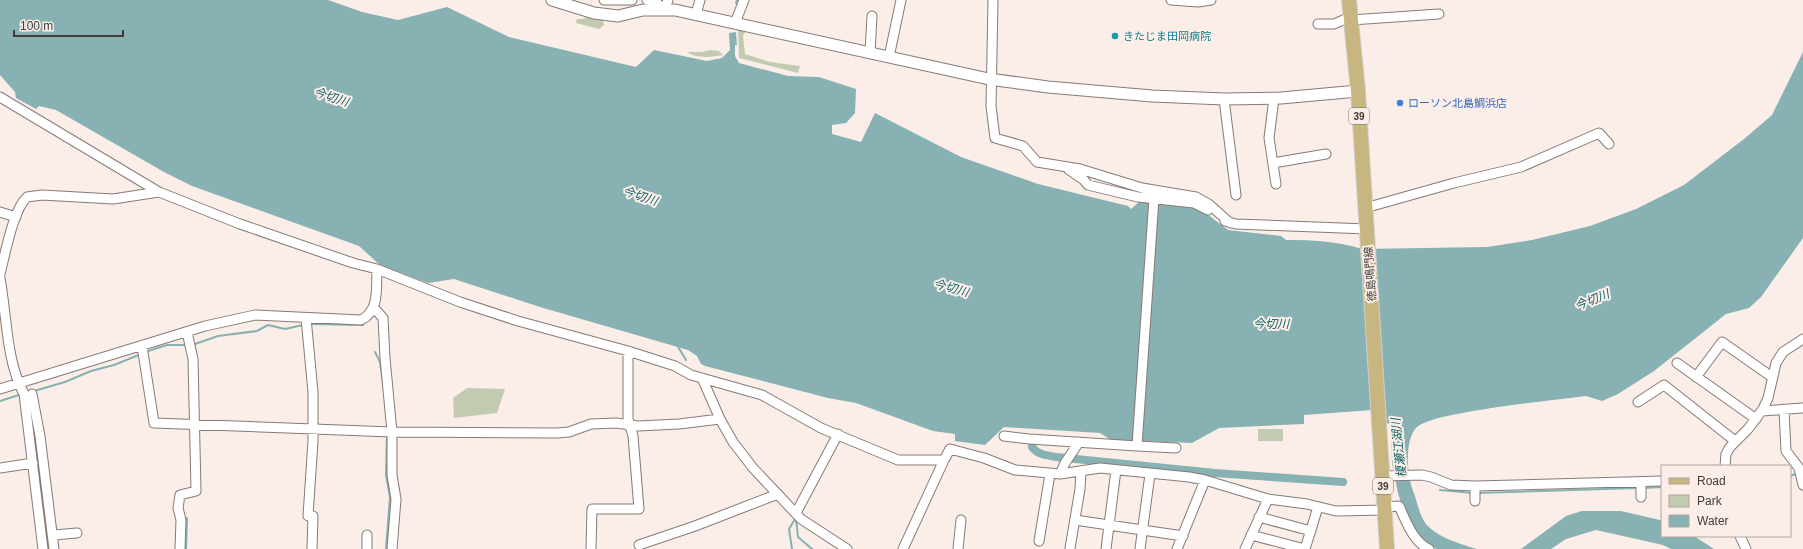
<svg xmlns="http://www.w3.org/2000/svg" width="1803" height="549" font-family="Helvetica,'Noto Sans JP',sans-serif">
  <rect width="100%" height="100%" fill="#fbede7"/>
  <path fill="#c2cbaf" d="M 590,15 L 602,18 L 604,25 L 599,29 L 576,23 L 577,19 L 583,19 Z
    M 738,29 L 746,30 L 743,36 L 745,54 L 770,62 L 800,66 L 798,73 L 739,58 Z
    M 710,50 L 719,51 L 723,55 C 712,57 696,59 687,52 L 703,52 Z
    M 467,388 L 505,389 L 497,413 L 454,418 L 453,398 Z
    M 1258,429 L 1283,429 L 1283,441 L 1258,441 Z"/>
  <path fill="#87b1b2" d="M 0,0 L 328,0 L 362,12 L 398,20 L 447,7 L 509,37 L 636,67 L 654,50 L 707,61 L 722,58 L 730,50 L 729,33 L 736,32 L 737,45 L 735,45 L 735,56 L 739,63 L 788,76 L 819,77 L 856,89 L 855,113 L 846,123 L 832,125 L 832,134 L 861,142 L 875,113 L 961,157 L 1038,184 L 1128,206 L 1131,209 L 1139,202 L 1192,208 L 1203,211 L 1228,230 L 1281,236 L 1286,240 C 1312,240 1337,241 1362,249 L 1487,247 L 1532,240 L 1590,226 L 1636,209 L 1684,185 L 1744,139 L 1772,115 L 1803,52 L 1803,238 L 1761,297 L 1749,308 L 1726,314 L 1654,371 L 1618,394 L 1602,401 L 1586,396 C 1557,400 1433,412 1417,427 C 1404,439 1407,475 1413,491 C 1417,500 1418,510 1423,519 C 1430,535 1460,544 1477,549 L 1436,549 L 1419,538 L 1402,506 L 1398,493 L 1392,463 L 1391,424 L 1385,423 L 1372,410 L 1304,415 L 1304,424 L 1219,428 L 1192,443 L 1111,440 L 1100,433 L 1004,427 L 985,445 L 955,441 L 955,434 L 933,431 L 856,403 L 828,398 L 705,366 L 701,364 L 697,356 L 688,350 L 540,307 L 454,279 L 428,283 L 380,265 L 359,246 L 192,186 L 164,172 L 56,110 L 39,106 L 36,109 L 16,98 L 15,92 L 0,75 Z
    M 1582,511 L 1621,511 L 1660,520 L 1662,520 L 1662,536 L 1694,536 L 1714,549 L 1671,549 L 1663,545 L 1596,530 L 1566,539 L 1551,549 L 1521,549 L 1566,516 Z"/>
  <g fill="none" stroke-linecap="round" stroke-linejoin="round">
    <path stroke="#87b1b2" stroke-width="2" d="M 736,3 L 737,0
      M 310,324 L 363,325
      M 192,345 L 218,336 L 257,331 L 268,325 L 285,329 L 303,325
      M 677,345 L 686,360
      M 145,352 L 167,345 L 187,345
      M 375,352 L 380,362 L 384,390
      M 34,391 L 65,382 L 91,371 L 114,365 L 141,354
      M 0,401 L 22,394
      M 35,433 L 39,468
      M 40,475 L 49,549
      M 1213,476 L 1215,473
      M 1790,476 L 1798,473
      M 1643,488 L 1662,487
      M 1440,490 L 1473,493
      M 1477,493 L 1639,488
      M 1204,494 L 1208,485
      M 796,519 L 798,537 L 812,549
      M 186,549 L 187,518
      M 386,549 L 390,497 L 386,475 L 387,434
      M 792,549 L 789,529 L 795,519"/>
    <path stroke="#87b1b2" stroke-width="8" d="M 1032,447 C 1038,455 1046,455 1056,457 L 1215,473 L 1343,482"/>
    <g stroke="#877a75" stroke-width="11">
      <path id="minor" d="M 604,0 L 632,0
        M 647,0 L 656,2 L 664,10 L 668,0
        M 993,0 L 991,106 L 995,138 L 1023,146 L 1037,162 L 1080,169 L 1142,188 L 1196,197 L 1210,205 L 1230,223
        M 1171,0 L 1198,2 L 1211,0
        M 696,14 L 700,0
        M 1351,20 L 1439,14
        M 735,23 L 744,0
        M 1318,24 L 1334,24 L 1350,17
        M 870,53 L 872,16
        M 889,57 L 901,0
        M 0,97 L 159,192
        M 1274,98 L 1269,138 L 1276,184
        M 1224,99 L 1236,195
        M 1273,163 L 1326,154
        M 1068,169 L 1084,180 L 1088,185 L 1138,197 L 1194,203 L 1208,210
        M 1365,208 L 1454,183 L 1521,167 L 1599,133 L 1609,144
        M 0,212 L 16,217
        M 1225,221 L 1236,224 L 1367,229
        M 0,274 C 5,255 13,210 27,197 L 42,195 L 113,199 L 159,192 L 240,224 L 353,263 L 377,269 L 460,302 L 518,321 L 628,351 L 675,366 L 691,375 L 762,395 L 821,428 L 898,460 L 944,460 L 903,549
        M 0,278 C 7,316 6,361 24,394 L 43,549
        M 374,308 L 383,318 L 385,358 L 392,432 L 392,475 L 396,499 L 392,549
        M 306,318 L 313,392 L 313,441 L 308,516 L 313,516 L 312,549
        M 142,346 L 154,423 L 392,432 L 557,433 L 569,432 L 591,424 L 616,423 L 638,426 L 679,424 L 720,419
        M 1677,363 L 1756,419
        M 1696,377 L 1722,342 L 1772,377
        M 702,378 L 720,419 L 733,442 L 753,468 L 801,519 L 847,549
        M 0,389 L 205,326 L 255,315 L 361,320 C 380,311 376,287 377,269
        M 32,394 L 40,436 L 54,549
        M 1638,402 L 1664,385 L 1735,441
        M 1784,410 L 1786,451 L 1799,468 L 1803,485
        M 1762,411 L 1803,408
        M 1004,436 L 1029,439 L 1137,446 L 1154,198
        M 1137,446 L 1176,448
        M 944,460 L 950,449 L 984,458 L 1015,470 L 1060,474 L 1100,468 L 1189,477 L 1205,480 L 1268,499 L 1307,504 L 1336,511 L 1385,510
        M 1725,466 L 1726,454 L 1730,447 L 1748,429 L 1763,409 L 1768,398 L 1776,363 L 1783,352 L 1803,339
        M 0,468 L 33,463
        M 1060,474 L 1065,463 L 1079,442
        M 1383,476 L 1422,475 L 1431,477 L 1451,485 L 1475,486 L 1662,481
        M 1641,482 L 1641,497
        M 1475,501 L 1475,486
        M 1385,507 L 1399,506 C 1406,521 1413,542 1429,549
        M 796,513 L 838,434
        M 1259,517 L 1311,531
        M 1075,520 L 1183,536
        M 54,535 L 77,533
        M 1251,535 L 1305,549
        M 1740,536 L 1746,549
        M 1039,541 L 1050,474
        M 639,545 L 695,526 L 778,494
        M 1070,548 L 1080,489 L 1081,471
        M 180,549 L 181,520 L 178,508 L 180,495 L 196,491 L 193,359 L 187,332
        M 367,549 L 367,535
        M 591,549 L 592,509 L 639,509 L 633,436 L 628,419 L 628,351
        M 958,549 L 961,520
        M 1106,549 L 1116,470
        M 1140,549 L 1150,474
        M 1177,549 L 1205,480
        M 1245,549 L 1268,499
        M 1305,549 L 1318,507"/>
    </g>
    <g stroke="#877a75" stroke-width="13">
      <path id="tertiary" d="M 552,0 L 594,13 L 618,16 L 643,10 L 675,10 L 989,79 L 1048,87 L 1152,96 L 1224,99 L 1281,98 L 1358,91"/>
    </g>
    <g stroke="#d1d0cf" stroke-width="16">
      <path id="primary" d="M 1349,0 L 1358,91 L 1387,549"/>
    </g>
    <use href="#minor" stroke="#fff" stroke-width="9"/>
    <use href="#tertiary" stroke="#fff" stroke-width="11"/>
    <use href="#primary" stroke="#c7b67f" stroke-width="14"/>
  </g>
  <circle fill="#0f9aa8" stroke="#fbede7" stroke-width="1.5" cx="1115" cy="36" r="4"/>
  <circle fill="#3f7fe0" stroke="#fbede7" stroke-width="1.5" cx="1400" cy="103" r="4"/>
  <g text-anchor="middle" stroke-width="4" stroke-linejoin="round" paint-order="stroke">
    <g fill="#fbede7" stroke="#79716d" stroke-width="1">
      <rect x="1349" y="108" width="20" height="16" rx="3"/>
      <rect x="1373" y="478" width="20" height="16" rx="3"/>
    </g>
    <g font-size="10" font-weight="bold" fill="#413c39">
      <text x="1359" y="120">39</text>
      <text x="1383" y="490">39</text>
    </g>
    <g font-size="11" fill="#0d838f" stroke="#fbede7" text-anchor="start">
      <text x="1123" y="40">きたじま田岡病院</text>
    </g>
    <g font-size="11" fill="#366cbe" stroke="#fbede7" text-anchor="start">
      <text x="1408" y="107">ローソン北島鯛浜店</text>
    </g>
    <g font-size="11" fill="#413c39" stroke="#fbede7">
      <text transform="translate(1370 274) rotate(-94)" y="4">徳島鳴門線</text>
    </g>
    <g font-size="12" font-style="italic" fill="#0d6467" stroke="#fbede7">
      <text transform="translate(331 97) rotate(18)" y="4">今切川</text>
      <text transform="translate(640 196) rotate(18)" y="4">今切川</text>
      <text transform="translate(951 288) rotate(15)" y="4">今切川</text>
      <text transform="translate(1592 300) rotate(-22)" y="4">今切川</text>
      <text transform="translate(1271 324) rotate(1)" y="4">今切川</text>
      <text transform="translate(1399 448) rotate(-96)" y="4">榎瀬江湖川</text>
    </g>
  </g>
  <rect x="1661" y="465" width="130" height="72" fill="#fbede7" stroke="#b1a6a1"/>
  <rect x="1669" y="478" width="20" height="6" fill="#c7b67f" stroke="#b1a6a1"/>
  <text x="1697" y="485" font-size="12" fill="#413c39">Road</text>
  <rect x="1669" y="495" width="20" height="12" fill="#c2cbaf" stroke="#b1a6a1"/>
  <text x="1697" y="505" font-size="12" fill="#413c39">Park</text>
  <rect x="1669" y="515" width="20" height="12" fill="#87b1b2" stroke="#b1a6a1"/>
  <text x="1697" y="525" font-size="12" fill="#413c39">Water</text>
  <path d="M14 30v6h109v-6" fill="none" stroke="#413c39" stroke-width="2"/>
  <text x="20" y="30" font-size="12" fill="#413c39" stroke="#fbede7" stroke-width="3" paint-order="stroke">100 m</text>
</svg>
